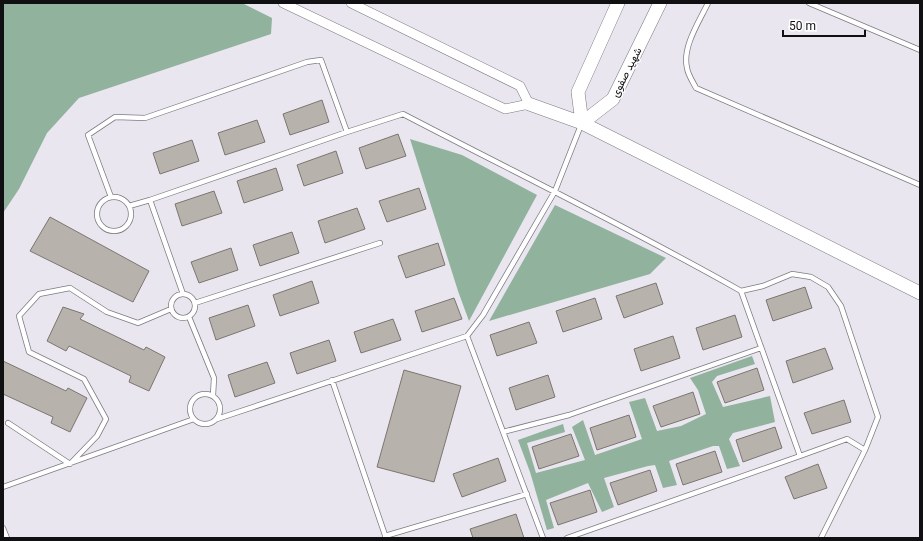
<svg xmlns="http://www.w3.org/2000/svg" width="923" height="541" font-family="Roboto,Vazirmatn,sans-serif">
  <rect width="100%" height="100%" fill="#e9e6ef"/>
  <path fill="#91b29d" d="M 3,3 L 242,3 L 272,18 L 271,34 L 79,98 L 47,133 L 19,189 L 3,213 Z
    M 410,139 L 462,155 L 537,195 L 469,321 L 458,291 Z
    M 555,205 L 666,258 L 650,274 L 489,321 Z
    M 752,356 L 755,364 L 717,376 L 712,382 L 723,407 L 770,396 L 775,422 L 733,433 L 729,439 L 740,466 L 727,469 L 719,446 L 713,446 L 669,461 L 677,485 L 663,488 L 655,465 L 648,466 L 604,478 L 614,507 L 602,512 L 588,483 L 546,500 L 554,528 L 547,530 L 530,472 L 518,440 L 563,424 L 565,432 L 527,443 L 536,473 L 585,460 L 572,427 L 583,420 L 595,455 L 642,439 L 629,402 L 645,398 L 657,431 L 681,426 L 706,414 L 698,390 L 690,378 Z"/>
  <path fill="#b8b2ac" stroke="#7c7671" d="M 322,100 L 329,122 L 290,135 L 283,114 Z
    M 257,120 L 265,142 L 225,155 L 218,133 Z
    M 398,134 L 406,156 L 366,169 L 359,148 Z
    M 192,140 L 199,161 L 160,174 L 153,153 Z
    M 336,151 L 343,173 L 304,186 L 297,165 Z
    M 276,168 L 283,190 L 244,203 L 237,181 Z
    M 419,188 L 426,209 L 387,222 L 379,201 Z
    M 214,191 L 222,213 L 182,226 L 175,204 Z
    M 357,208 L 365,229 L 325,243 L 318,221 Z
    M 50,217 L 149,271 L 133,302 L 30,251 Z
    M 292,232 L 299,253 L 260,266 L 253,245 Z
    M 438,243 L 445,265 L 406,278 L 398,256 Z
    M 231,248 L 238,270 L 199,283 L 191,262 Z
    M 312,281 L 319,303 L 280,316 L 273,295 Z
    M 656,283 L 663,304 L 624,318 L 616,296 Z
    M 805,287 L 812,308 L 773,321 L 766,300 Z
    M 454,298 L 462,319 L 422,332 L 415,311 Z
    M 595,298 L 602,319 L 563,332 L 556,311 Z
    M 248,305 L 255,326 L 216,340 L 209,318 Z
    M 63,307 L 84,314 L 80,319 L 144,350 L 146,347 L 165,357 L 149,391 L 129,382 L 131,376 L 69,346 L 66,351 L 47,341 Z
    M 735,315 L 742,337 L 703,350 L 696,328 Z
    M 393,319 L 401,340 L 361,353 L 354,332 Z
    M 529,322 L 537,343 L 497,356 L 490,335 Z
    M 673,336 L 680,358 L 641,371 L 634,349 Z
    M 329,340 L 336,361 L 297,374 L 290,353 Z
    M 825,348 L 833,369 L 793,383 L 786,361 Z
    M 3,361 L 66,391 L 68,388 L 87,398 L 70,432 L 51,423 L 53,417 L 3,394 Z
    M 267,362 L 275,383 L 235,397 L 228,375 Z
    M 757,368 L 764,390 L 725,403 L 717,382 Z
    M 404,370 L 461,386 L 434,482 L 377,467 Z
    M 548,375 L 555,397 L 516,410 L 509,388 Z
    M 693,392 L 700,414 L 661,427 L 653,406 Z
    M 844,400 L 851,422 L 812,434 L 804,413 Z
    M 629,415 L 636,437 L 597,450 L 590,428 Z
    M 775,427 L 782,448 L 743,462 L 736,440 Z
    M 571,434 L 579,456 L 539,469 L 532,447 Z
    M 715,451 L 722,472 L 683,485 L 676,464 Z
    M 498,458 L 506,481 L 462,497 L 453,474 Z
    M 818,464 L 827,488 L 794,499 L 785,477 Z
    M 650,470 L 657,491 L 618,505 L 610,483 Z
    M 590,490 L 597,512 L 558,525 L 550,503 Z
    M 516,514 L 524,538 L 473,538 L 470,529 Z"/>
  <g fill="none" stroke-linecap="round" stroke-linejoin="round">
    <g stroke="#7d7b82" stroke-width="6">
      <path id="lane" d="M 708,3 C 699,22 682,47 687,68 C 688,75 693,82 696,88 L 920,185
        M 809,3 L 920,50
        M 111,197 L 88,135 L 115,117 L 145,118 L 307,62 L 321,60 L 347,132
        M97 214a17 17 0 1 1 34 0a17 17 0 1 1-34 0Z
        M 150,200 L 183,294
        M 129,206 L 150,200 L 347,132 L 403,114 C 516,173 630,228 741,291 L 800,456 L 567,538
        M 741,291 L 763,286 L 792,274 L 811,277 L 828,287 L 841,306 L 878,417 L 865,450
        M171 306a12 12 0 1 1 24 0a12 12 0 1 1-24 0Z
        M 195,303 L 380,243
        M 189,317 L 214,378 L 213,395
        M 467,336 L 543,538
        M 332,380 L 386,538
        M190 409a15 15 0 1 1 30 0a15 15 0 1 1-30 0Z
        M 217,419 L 467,336 L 483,315 L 555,191 L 581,125
        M 8,423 L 70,464 L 97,436 L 106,419 L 84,379 L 29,352 L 19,316 L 39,294 L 70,288 L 107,312 L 138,323 L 171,309
        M 503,432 L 569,415 L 761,348
        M 800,456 L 847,439 L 865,450 L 821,538
        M 3,487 L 194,419
        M 3,528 L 7,538
        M 385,536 L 527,494"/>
    </g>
    <g stroke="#7d7b82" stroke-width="10">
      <path id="street" d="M 283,3 L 505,109 L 529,104 L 520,86 L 351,3"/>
    </g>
    <g stroke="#7d7b82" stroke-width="14">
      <path id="secondary" d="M 618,3 L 578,92 L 582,123 L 613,99 L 660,3
        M 529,104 L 582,123 L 920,293"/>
    </g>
    <use href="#lane" stroke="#fff" stroke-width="4.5"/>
    <use href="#street" stroke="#fff" stroke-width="9"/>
    <use href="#secondary" stroke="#fff" stroke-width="13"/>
  </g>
  <g text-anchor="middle" stroke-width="3" stroke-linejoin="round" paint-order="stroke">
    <g font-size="11" fill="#100f12" stroke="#fff">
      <text transform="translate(626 72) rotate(-63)" y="4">شهید صفوی</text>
    </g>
  </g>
  <rect width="923" height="541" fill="none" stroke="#100f12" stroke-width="8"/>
  <path d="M783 30v6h82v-6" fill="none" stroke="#100f12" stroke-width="2"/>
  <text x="789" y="30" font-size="12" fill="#100f12" stroke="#ffffff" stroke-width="3" paint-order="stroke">50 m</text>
</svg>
